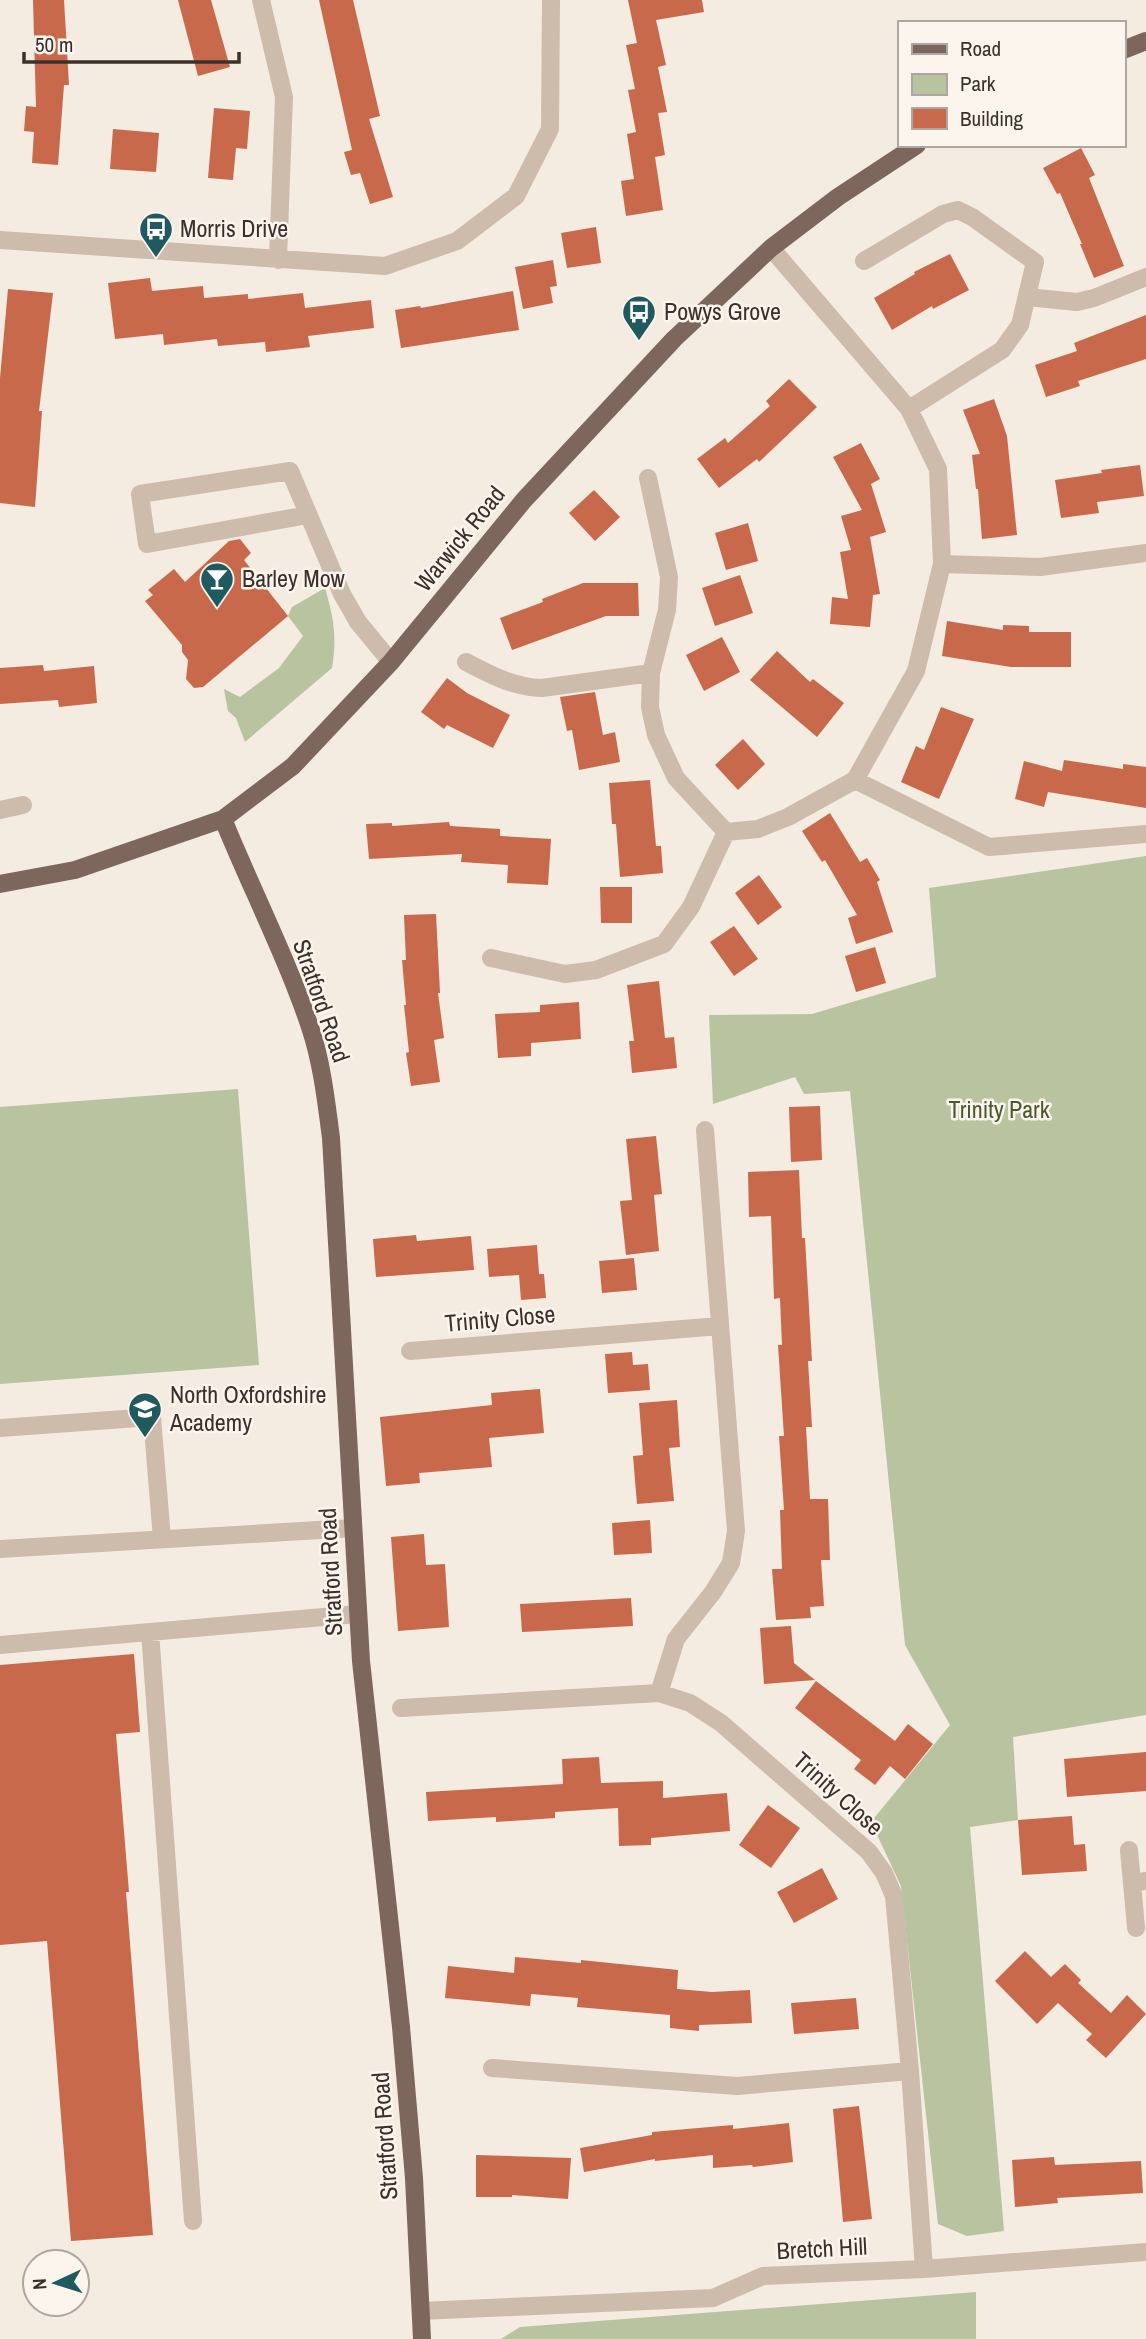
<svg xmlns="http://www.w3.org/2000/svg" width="1146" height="2339" font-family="'Archivo Narrow',sans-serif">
  <rect width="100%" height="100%" fill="#f4ebe1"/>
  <path fill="#b8c4a0" d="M 325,588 C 334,619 337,637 332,668 L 245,742 L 236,718 L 228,711 L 224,689 L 240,697 L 279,668 L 303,636 L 288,616 L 292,607 Z
    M 1146,856 L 1146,1715 L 1013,1737 L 1018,1820 L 970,1827 L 1004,2231 L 967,2236 L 938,2224 L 901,1886 L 871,1822 L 950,1725 L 905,1645 L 850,1091 L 804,1094 L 795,1077 L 713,1104 L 709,1015 L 812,1014 L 936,977 L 929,888 Z
    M 238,1089 L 259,1365 L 0,1384 L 0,1107 Z
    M 976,2292 L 976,2339 L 501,2339 L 520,2327 Z"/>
  <path fill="#c8694b" d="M 33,0 L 64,0 L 69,85 L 64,85 L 58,165 L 32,163 L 34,132 L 24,131 L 26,106 L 36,107 Z
    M 178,0 L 211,0 L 230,67 L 198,76 Z
    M 319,0 L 353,0 L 380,116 L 369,119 L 393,197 L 370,204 L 360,173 L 351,175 L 344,152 L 352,150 Z
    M 628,0 L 702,0 L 704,12 L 656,20 L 666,65 L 658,67 L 667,112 L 658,113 L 665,155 L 655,157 L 663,210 L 626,216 L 621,181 L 634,179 L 627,134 L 636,132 L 628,90 L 635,89 L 626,45 L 637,43 Z
    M 214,108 L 250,111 L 247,149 L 236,148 L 233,180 L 208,178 Z
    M 113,129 L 159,133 L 156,172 L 110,169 Z
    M 1081,148 L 1095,175 L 1089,178 L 1124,266 L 1094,278 L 1080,244 L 1082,244 L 1060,193 L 1057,194 L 1043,168 Z
    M 596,227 L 601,263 L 567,268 L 561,233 Z
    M 950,254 L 969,290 L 933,309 L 932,306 L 892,330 L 874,298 L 915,274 L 914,272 Z
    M 553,260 L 557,286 L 550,287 L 553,303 L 523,309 L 515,267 Z
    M 150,278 L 152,291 L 203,286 L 204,298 L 248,294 L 248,299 L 303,293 L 305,308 L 371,300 L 374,328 L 308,336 L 310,347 L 266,352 L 265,342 L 218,346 L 217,339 L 164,345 L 163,334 L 115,339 L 108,283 Z
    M 8,289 L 53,293 L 39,411 L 42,411 L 35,507 L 0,503 L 0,378 Z
    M 513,291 L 519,330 L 401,348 L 395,310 L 420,306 L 421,308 Z
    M 1146,315 L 1146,359 L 1078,381 L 1080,386 L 1046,397 L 1035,365 L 1077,351 L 1074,343 Z
    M 789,379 L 817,407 L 759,462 L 757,459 L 719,488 L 697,459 L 725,438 L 728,443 L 770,406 L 766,401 Z
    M 994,399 L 1007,436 L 1017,535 L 982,539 L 978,489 L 976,489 L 972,455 L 980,454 L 963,410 Z
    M 861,443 L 880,479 L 871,484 L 886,532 L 870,537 L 880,594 L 873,595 L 870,627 L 830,624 L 832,597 L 848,599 L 840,552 L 851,550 L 841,516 L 862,510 L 833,457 Z
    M 1140,465 L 1144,496 L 1097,502 L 1099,513 L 1061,518 L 1055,480 L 1102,473 L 1101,470 Z
    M 594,490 L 620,517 L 595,541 L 569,513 Z
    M 748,523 L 758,561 L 726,570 L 715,533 Z
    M 240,539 L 251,553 L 244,560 L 288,616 L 203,687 L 194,688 L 186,679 L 188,660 L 182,652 L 182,645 L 145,601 L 153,595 L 148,590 L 174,569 L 185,582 L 229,541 Z
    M 740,575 L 753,613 L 715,626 L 702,588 Z
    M 583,583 L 638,583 L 639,616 L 606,616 L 512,650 L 500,618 L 543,602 L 542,599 Z
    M 947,621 L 1003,630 L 1003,625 L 1029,626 L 1029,632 L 1071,632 L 1071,667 L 1011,667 L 942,656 Z
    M 722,637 L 740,672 L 704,691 L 686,655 Z
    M 777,651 L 810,682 L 813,679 L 844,703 L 817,737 L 750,680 Z
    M 43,665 L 44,671 L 94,666 L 97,703 L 59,707 L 58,700 L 0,704 L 0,668 Z
    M 447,678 L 467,693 L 510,715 L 493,748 L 447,725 L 444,729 L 421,712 Z
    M 595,692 L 603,735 L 615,732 L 620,762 L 579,770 L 572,730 L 567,731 L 560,697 Z
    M 941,707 L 974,719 L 939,799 L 901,782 L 916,746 L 924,750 Z
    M 743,739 L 765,764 L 738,790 L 715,765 Z
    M 1064,760 L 1123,769 L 1123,764 L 1146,767 L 1146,808 L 1048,792 L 1044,807 L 1015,799 L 1024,761 L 1062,771 Z
    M 650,780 L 656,846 L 661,846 L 663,873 L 620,877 L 616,824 L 612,824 L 609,783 Z
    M 830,813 L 860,862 L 867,858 L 880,880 L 877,882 L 893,932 L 856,944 L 848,918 L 857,915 L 825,860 L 822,862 L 802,831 Z
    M 449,822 L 450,826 L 500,829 L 500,836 L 551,839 L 548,885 L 507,883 L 508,865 L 461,862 L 462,854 L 369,859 L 366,824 L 392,823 L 392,826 Z
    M 759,875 L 782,907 L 758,925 L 735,893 Z
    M 600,887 L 632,887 L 632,923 L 601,923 Z
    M 436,914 L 440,993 L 438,993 L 444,1038 L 434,1040 L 440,1082 L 411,1086 L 406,1053 L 409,1052 L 404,1005 L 406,1005 L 402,960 L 406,960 L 404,915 Z
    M 734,926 L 758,959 L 734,976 L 710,942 Z
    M 875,947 L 886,983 L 856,992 L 845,956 Z
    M 659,981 L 665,1038 L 674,1037 L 677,1068 L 632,1073 L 629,1041 L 634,1041 L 627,985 Z
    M 579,1002 L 581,1039 L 531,1043 L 531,1056 L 498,1058 L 495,1014 L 540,1012 L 540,1005 Z
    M 820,1106 L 822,1160 L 791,1162 L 789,1107 Z
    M 656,1136 L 662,1194 L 654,1195 L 659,1251 L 626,1255 L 620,1201 L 632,1200 L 626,1139 Z
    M 799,1170 L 802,1238 L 805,1238 L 812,1361 L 808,1361 L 812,1427 L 806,1427 L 810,1499 L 828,1499 L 830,1560 L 821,1560 L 824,1606 L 810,1607 L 811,1618 L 776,1620 L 772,1569 L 782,1569 L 780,1510 L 784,1510 L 779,1436 L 784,1436 L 778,1345 L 782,1345 L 780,1298 L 774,1299 L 771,1216 L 749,1217 L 748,1172 Z
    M 416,1235 L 417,1241 L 471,1236 L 474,1270 L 376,1277 L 373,1239 Z
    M 537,1245 L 539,1274 L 544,1274 L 546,1298 L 521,1300 L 519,1275 L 489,1277 L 487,1249 Z
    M 634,1258 L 637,1290 L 602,1293 L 599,1261 Z
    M 632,1352 L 633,1365 L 648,1364 L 650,1390 L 608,1393 L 605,1354 Z
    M 540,1389 L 544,1433 L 489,1438 L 492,1467 L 419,1473 L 420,1483 L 386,1486 L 380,1417 L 492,1405 L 491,1393 Z
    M 677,1400 L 680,1447 L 669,1448 L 674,1501 L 637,1504 L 633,1456 L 643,1455 L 639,1403 Z
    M 650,1520 L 652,1553 L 614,1555 L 612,1523 Z
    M 424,1534 L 426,1565 L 445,1564 L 449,1627 L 398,1631 L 391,1537 Z
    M 631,1598 L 633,1626 L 522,1632 L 520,1604 Z
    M 791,1626 L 794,1663 L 815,1680 L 764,1684 L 760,1628 Z
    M 134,1654 L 140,1732 L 116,1734 L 129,1892 L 126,1892 L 153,2235 L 71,2241 L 47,1941 L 0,1945 L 0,1665 Z
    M 816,1681 L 895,1741 L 908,1724 L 933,1744 L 905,1779 L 890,1766 L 875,1785 L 854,1769 L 861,1760 L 795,1708 Z
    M 1146,1752 L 1146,1791 L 1067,1797 L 1064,1759 Z
    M 599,1757 L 601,1783 L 663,1781 L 663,1798 L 727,1793 L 730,1831 L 651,1838 L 651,1845 L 619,1846 L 618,1808 L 555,1812 L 555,1818 L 496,1822 L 496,1817 L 428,1821 L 426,1792 L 563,1784 L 562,1759 Z
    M 768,1805 L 800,1828 L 771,1868 L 739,1845 Z
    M 1072,1816 L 1074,1845 L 1085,1844 L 1087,1871 L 1022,1875 L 1018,1820 Z
    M 822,1868 L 838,1899 L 794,1923 L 777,1892 Z
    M 1025,1951 L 1051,1977 L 1065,1964 L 1081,1980 L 1078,1983 L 1111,2013 L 1127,1995 L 1146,2014 L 1106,2058 L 1086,2040 L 1092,2034 L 1058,2003 L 1037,2024 L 995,1981 Z
    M 515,1957 L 581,1963 L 581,1960 L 678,1970 L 677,1989 L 712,1992 L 750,1990 L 752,2023 L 699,2025 L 699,2031 L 670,2028 L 670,2015 L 577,2007 L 578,1998 L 531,1994 L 530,2006 L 445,1998 L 448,1966 L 514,1973 Z
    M 856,1998 L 859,2029 L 794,2034 L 791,2003 Z
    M 859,2106 L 872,2219 L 843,2222 L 833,2109 Z
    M 789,2123 L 793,2162 L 753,2167 L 752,2165 L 713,2168 L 713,2155 L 655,2161 L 655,2159 L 584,2172 L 580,2148 L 652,2135 L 652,2132 L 733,2125 L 733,2129 Z
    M 476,2155 L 571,2158 L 568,2199 L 512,2195 L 512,2197 L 476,2197 Z
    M 1054,2157 L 1055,2165 L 1141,2161 L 1143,2193 L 1057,2198 L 1058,2203 L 1015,2207 L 1012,2160 Z"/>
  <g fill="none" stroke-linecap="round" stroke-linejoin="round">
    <path stroke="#cdbbac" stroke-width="18" d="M 261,0 L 284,97 L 278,260
      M 0,240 L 385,266 L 457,241 L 516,196 L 550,129 L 551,0
      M 864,261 L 943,214 L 958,210 L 972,217 L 1035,262 L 1020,325 L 1002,350 L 909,409
      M 1027,297 L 1077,302 L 1094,298 L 1146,277
      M 648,478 L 669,577 L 667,610 L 651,673 L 650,707 L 656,735 L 676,778 L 726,832
      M 308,515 L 147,544 L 140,494 L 290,471 L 342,594 L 358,622 L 391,662
      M 942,564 L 1040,567 L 1146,553
      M 466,662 C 491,675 513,687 542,688 L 651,673
      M 855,780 L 989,847 L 1146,834
      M 0,810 L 23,805
      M 491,958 L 565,974 L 596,970 L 664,944 L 691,907 L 726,832 L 758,829 L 788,817 L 855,780 L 916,671 L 942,564 L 938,469 L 909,409 L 771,248
      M 410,1351 L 720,1326
      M 0,1428 L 152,1417 L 162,1539
      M 0,1549 L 353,1528
      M 150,1632 L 193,2221
      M 0,1645 L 358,1614
      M 659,1693 L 676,1639 L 713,1592 L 731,1563 L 736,1531 L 705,1130
      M 401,1708 L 659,1693 L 690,1703 L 721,1723 L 869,1852 L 884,1873 L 894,1896 L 910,2071 L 924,2269
      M 1129,1850 L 1132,1883
      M 1136,1928 L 1132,1883 L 1146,1881
      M 492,2068 L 737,2086 L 910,2071
      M 421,2311 L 713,2298 L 763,2276 L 924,2269 L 1146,2252"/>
    <path stroke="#7d675c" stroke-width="18" d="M 1123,50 L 1146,41
      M 223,819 C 251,888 286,956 310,1027 C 322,1063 326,1100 331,1138 L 361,1661 L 401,2027 L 414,2178 L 422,2339
      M 0,884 L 75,870 L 223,819 L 293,766 L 391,662 L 524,500 L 674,339 L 771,248 L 838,197 L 917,145"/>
  </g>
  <defs>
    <g id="bus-pin" transform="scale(1.75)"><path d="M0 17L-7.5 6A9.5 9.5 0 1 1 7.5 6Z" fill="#1f5a5e" stroke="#fbf5ee"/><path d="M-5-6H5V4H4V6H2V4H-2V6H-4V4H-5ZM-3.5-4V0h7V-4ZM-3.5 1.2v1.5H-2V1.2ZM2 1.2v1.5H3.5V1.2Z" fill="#fff"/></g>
    <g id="bar-pin" transform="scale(1.75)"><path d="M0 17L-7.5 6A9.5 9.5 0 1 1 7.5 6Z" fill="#1f5a5e" stroke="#fbf5ee"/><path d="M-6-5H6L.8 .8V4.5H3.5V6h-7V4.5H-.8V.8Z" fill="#fff"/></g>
    <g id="school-pin" transform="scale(1.75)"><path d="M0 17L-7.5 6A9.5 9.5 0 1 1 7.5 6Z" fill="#1f5a5e" stroke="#fbf5ee"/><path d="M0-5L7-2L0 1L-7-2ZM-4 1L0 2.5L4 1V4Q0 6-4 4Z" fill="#fff"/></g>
  </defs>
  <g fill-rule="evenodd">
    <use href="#bus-pin" x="156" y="229"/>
    <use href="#bus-pin" x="639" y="312"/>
    <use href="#bar-pin" x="217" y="579"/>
    <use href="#school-pin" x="145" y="1409"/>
  </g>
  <g text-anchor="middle" stroke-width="5" stroke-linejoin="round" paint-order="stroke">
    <g font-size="24" fill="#3b302b" stroke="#fbf5ee" text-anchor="start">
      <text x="180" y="237">Morris Drive</text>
      <text x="664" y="320">Powys Grove</text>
      <text x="242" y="587">Barley Mow</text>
      <text x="170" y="1403">North Oxfordshire<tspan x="170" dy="28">Academy</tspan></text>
    </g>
    <g font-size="24" fill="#3b302b" stroke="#fbf5ee">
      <text transform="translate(460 539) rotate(-51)" y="8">Warwick Road</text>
      <text transform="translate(321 1001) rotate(71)" y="8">Stratford Road</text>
      <text transform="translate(500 1319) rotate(-5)" y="8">Trinity Close</text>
      <text transform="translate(331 1572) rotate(-93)" y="8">Stratford Road</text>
      <text transform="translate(838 1794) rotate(42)" y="8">Trinity Close</text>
      <text transform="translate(385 2136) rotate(-94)" y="8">Stratford Road</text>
      <text transform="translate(822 2249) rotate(-3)" y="8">Bretch Hill</text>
    </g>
    <g font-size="24" fill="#4a5a2e" stroke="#fbf5ee">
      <text x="999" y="1118">Trinity Park</text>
    </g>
  </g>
  <rect x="898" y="21" width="228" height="126" fill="#fbf5ee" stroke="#aea6a0" stroke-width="2"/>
  <rect x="912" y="44" width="35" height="10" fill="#7d675c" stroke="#aea6a0" stroke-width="2"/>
  <text x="960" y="56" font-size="21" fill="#3b302b">Road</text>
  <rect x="912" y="74" width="35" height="21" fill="#b8c4a0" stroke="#aea6a0" stroke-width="2"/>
  <text x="960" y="91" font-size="21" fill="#3b302b">Park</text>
  <rect x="912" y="108" width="35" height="21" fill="#c8694b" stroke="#aea6a0" stroke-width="2"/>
  <text x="960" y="126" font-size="21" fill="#3b302b">Building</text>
  <g transform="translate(56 2283) rotate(266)"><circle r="33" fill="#fbf5ee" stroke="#aea6a0" stroke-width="2"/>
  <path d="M0-5L12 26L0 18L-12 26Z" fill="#1f5a5e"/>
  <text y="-10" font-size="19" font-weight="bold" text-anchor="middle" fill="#3b302b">N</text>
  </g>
  <path d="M24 52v10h215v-10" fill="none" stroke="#3b302b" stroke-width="3.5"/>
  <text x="35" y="52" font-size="21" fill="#3b302b" stroke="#fbf5ee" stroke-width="5" paint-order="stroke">50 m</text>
</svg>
